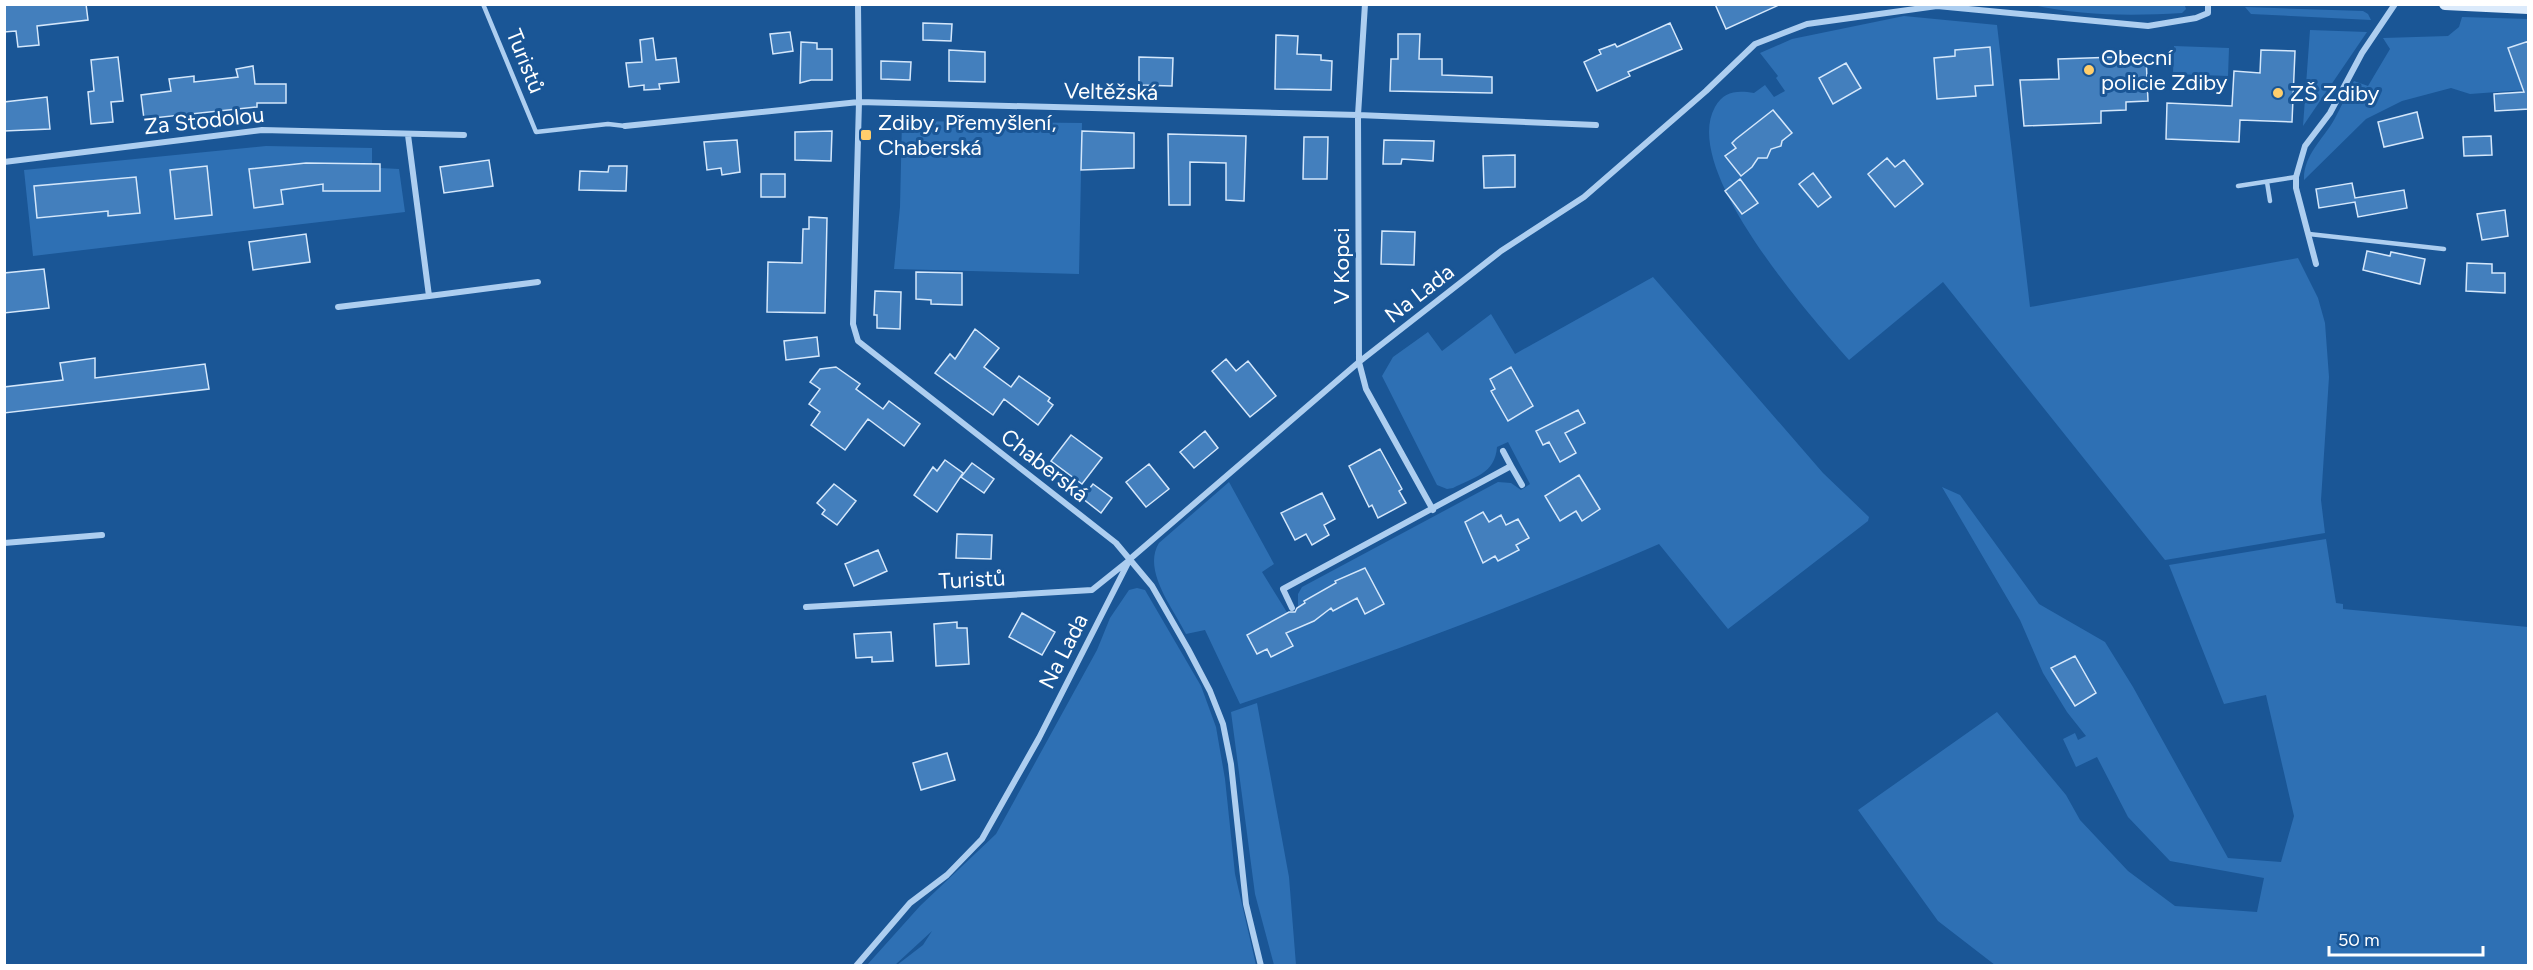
<svg xmlns="http://www.w3.org/2000/svg" width="2533" height="970" font-family="Figtree,sans-serif">
  <rect width="100%" height="100%" fill="#1a5696"/>
  <path fill="#2e70b4" d="M 2033,5 L 2185,6 L 2186,9 L 2182,13 C 2133,16 2082,16 2033,5 Z
    M 2245,7 L 2363,11 L 2368,14 L 2371,20 L 2251,14 Z
    M 1904,16 L 1997,25 L 2030,307 L 2298,258 L 2318,298 L 2325,323 L 2329,377 L 2321,500 L 2325,533 L 2165,560 L 1943,282 L 1849,360 C 1809,315 1680,169 1715,107 C 1724,91 1737,90 1754,93 L 1765,85 L 1774,97 L 1785,91 L 1776,78 L 1778,76 L 1760,53 L 1792,39 Z
    M 2462,17 L 2528,19 L 2528,41 L 2509,48 L 2524,90 L 2470,94 L 2451,88 L 2402,101 L 2366,119 L 2304,180 C 2303,156 2323,139 2334,120 C 2341,107 2347,94 2354,81 L 2368,86 L 2390,49 L 2383,38 L 2448,36 L 2459,27 Z
    M 2310,30 L 2367,32 L 2303,126 Z
    M 2174,46 L 2229,48 L 2228,76 L 2173,74 Z
    M 902,121 L 1082,123 L 1079,274 L 894,269 L 900,207 Z
    M 266,146 L 372,148 L 372,164 L 323,190 L 379,191 L 380,168 L 399,169 L 405,212 L 33,256 L 24,170 Z
    M 1653,277 L 1823,473 L 1869,517 L 1868,521 L 1728,629 L 1659,544 C 1522,604 1382,656 1240,704 L 1205,630 L 1186,634 C 1173,608 1142,570 1159,543 L 1229,482 L 1274,564 L 1262,572 L 1288,614 L 1298,609 L 1298,594 L 1302,587 L 1498,482 L 1511,483 L 1521,490 L 1530,484 L 1508,442 L 1497,447 C 1495,474 1474,477 1453,488 L 1447,489 L 1437,485 L 1382,376 L 1393,357 L 1428,332 L 1442,351 L 1491,314 L 1515,354 Z
    M 1942,487 L 1960,495 L 2039,604 L 2105,642 L 2133,687 L 2228,858 L 2281,862 L 2294,816 L 2266,695 L 2224,704 L 2169,565 L 2326,539 L 2336,603 L 2343,604 L 2343,609 L 2528,627 L 2528,965 L 1995,965 L 1938,921 L 1858,810 L 1997,712 L 2066,795 L 2080,820 L 2128,871 L 2175,906 L 2257,912 L 2264,878 L 2170,861 L 2128,817 L 2097,757 L 2076,767 L 2063,739 L 2075,733 L 2078,740 L 2086,736 L 2067,712 L 2043,673 L 2020,620 Z
    M 1137,588 L 1145,590 L 1201,686 L 1216,727 L 1225,779 L 1235,874 L 1256,965 L 897,965 L 923,945 L 932,931 L 895,965 L 867,965 L 920,906 L 996,834 L 1097,650 L 1110,618 L 1129,590 Z
    M 1257,703 L 1289,877 L 1296,965 L 1274,965 L 1255,894 L 1231,712 Z"/>
  <path fill="#437fbd" stroke="#d4e7fb" stroke-width="1.5" d="M 4,4 L 86,4 L 88,20 L 37,26 L 39,45 L 18,47 L 16,31 L 4,32 Z
    M 1715,4 L 1781,4 L 1726,29 Z
    M 923,23 L 952,24 L 951,41 L 923,40 Z
    M 1670,23 L 1682,49 L 1628,72 L 1630,76 L 1597,91 L 1584,62 L 1601,54 L 1599,50 L 1615,44 L 1617,47 Z
    M 790,32 L 793,51 L 773,54 L 770,34 Z
    M 1398,34 L 1420,34 L 1419,59 L 1442,59 L 1442,75 L 1492,77 L 1492,93 L 1390,91 L 1391,59 L 1398,59 Z
    M 1276,35 L 1298,36 L 1297,54 L 1321,55 L 1321,60 L 1332,61 L 1331,90 L 1275,89 Z
    M 653,38 L 656,60 L 676,58 L 679,82 L 659,84 L 660,89 L 644,90 L 644,85 L 629,87 L 626,63 L 642,62 L 640,40 Z
    M 2529,41 L 2529,109 L 2495,111 L 2494,94 L 2524,92 L 2508,48 Z
    M 801,42 L 817,43 L 817,49 L 832,49 L 832,80 L 811,80 L 800,83 Z
    M 1990,47 L 1993,85 L 1975,86 L 1976,96 L 1937,99 L 1934,58 L 1955,56 L 1955,50 Z
    M 949,50 L 985,52 L 985,82 L 949,81 Z
    M 2261,50 L 2295,51 L 2292,122 L 2240,120 L 2239,142 L 2166,139 L 2167,103 L 2232,106 L 2234,71 L 2260,73 Z
    M 2146,56 L 2148,101 L 2126,102 L 2126,110 L 2101,111 L 2101,123 L 2024,126 L 2020,80 L 2059,79 L 2058,59 Z
    M 118,57 L 123,101 L 111,102 L 113,122 L 91,124 L 88,92 L 94,91 L 91,60 Z
    M 1139,57 L 1173,58 L 1172,86 L 1139,85 Z
    M 881,61 L 911,62 L 910,80 L 881,79 Z
    M 1846,63 L 1861,88 L 1833,104 L 1819,78 Z
    M 253,66 L 255,84 L 286,84 L 286,103 L 257,103 L 257,107 L 144,119 L 141,95 L 171,91 L 169,79 L 194,76 L 194,82 L 238,77 L 236,69 Z
    M 47,97 L 50,129 L 4,131 L 4,102 Z
    M 1773,110 L 1792,133 L 1782,141 L 1781,146 L 1771,149 L 1767,158 L 1758,158 L 1752,167 L 1741,176 L 1725,156 L 1736,148 L 1732,143 L 1736,139 Z
    M 2417,112 L 2423,138 L 2384,147 L 2378,122 Z
    M 832,131 L 831,161 L 795,160 L 795,132 Z
    M 1082,131 L 1134,133 L 1134,168 L 1081,170 Z
    M 1168,134 L 1246,136 L 1244,201 L 1226,200 L 1226,163 L 1190,162 L 1190,205 L 1169,205 Z
    M 2491,136 L 2492,155 L 2464,156 L 2463,137 Z
    M 1304,137 L 1328,137 L 1327,179 L 1303,179 Z
    M 737,140 L 740,172 L 722,175 L 721,168 L 707,170 L 704,142 Z
    M 1384,140 L 1434,141 L 1433,161 L 1402,159 L 1401,164 L 1383,164 Z
    M 1515,155 L 1515,187 L 1484,188 L 1483,156 Z
    M 1887,158 L 1895,167 L 1904,160 L 1923,184 L 1895,207 L 1868,174 Z
    M 489,160 L 493,186 L 444,193 L 440,167 Z
    M 306,163 L 380,164 L 380,191 L 323,191 L 323,184 L 281,190 L 283,204 L 254,208 L 249,169 Z
    M 207,166 L 212,215 L 175,219 L 170,170 Z
    M 609,166 L 627,166 L 626,191 L 579,190 L 580,171 L 608,172 Z
    M 1813,173 L 1831,197 L 1818,207 L 1799,184 Z
    M 761,174 L 785,174 L 785,197 L 761,197 Z
    M 136,177 L 140,213 L 108,216 L 108,211 L 37,218 L 34,186 Z
    M 1740,179 L 1758,203 L 1742,214 L 1725,191 Z
    M 2352,183 L 2355,198 L 2404,190 L 2407,208 L 2358,217 L 2355,202 L 2319,208 L 2316,189 Z
    M 2505,210 L 2508,236 L 2482,240 L 2477,214 Z
    M 809,217 L 827,218 L 825,313 L 767,312 L 768,262 L 802,263 L 803,229 L 809,229 Z
    M 1382,231 L 1415,232 L 1414,265 L 1381,264 Z
    M 306,234 L 310,262 L 253,270 L 249,242 Z
    M 2367,251 L 2390,256 L 2391,252 L 2425,259 L 2420,284 L 2363,270 Z
    M 2467,263 L 2492,264 L 2492,273 L 2505,273 L 2505,293 L 2466,291 Z
    M 44,269 L 49,308 L 4,313 L 4,273 Z
    M 916,272 L 962,273 L 962,305 L 931,304 L 931,300 L 916,299 Z
    M 875,291 L 901,292 L 900,329 L 877,328 L 877,315 L 874,315 Z
    M 975,329 L 999,348 L 984,367 L 1011,387 L 1019,376 L 1050,398 L 1048,401 L 1053,405 L 1038,425 L 1004,399 L 993,415 L 935,373 L 950,354 L 955,359 Z
    M 817,337 L 819,356 L 786,360 L 784,341 Z
    M 95,358 L 95,378 L 205,364 L 209,389 L 4,413 L 4,387 L 63,380 L 60,363 Z
    M 1226,359 L 1236,371 L 1248,361 L 1276,396 L 1250,417 L 1212,371 Z
    M 836,367 L 860,384 L 856,389 L 883,409 L 889,401 L 920,424 L 904,446 L 868,419 L 845,450 L 811,425 L 820,412 L 809,404 L 820,389 L 810,382 L 820,369 Z
    M 1511,367 L 1533,406 L 1508,421 L 1491,391 L 1495,389 L 1490,379 Z
    M 1578,410 L 1585,423 L 1565,433 L 1576,453 L 1560,462 L 1549,442 L 1543,445 L 1536,431 Z
    M 1205,431 L 1218,448 L 1194,468 L 1180,452 Z
    M 1071,435 L 1102,458 L 1082,484 L 1051,461 Z
    M 1380,449 L 1402,489 L 1399,491 L 1406,503 L 1378,518 L 1372,505 L 1369,507 L 1349,466 Z
    M 945,460 L 963,473 L 937,512 L 914,495 L 933,467 L 937,471 Z
    M 972,463 L 994,479 L 984,493 L 961,477 Z
    M 1149,464 L 1169,489 L 1146,507 L 1126,482 Z
    M 1579,475 L 1600,509 L 1582,521 L 1576,511 L 1560,521 L 1545,496 Z
    M 834,484 L 856,501 L 837,525 L 822,514 L 825,510 L 817,503 Z
    M 1093,484 L 1112,498 L 1101,513 L 1082,498 Z
    M 1322,493 L 1335,519 L 1324,525 L 1329,535 L 1312,545 L 1306,534 L 1295,540 L 1281,513 Z
    M 1483,512 L 1489,522 L 1501,515 L 1506,525 L 1518,519 L 1529,538 L 1516,545 L 1519,550 L 1498,561 L 1495,556 L 1483,563 L 1465,522 Z
    M 957,534 L 992,535 L 991,559 L 956,558 Z
    M 878,550 L 887,571 L 854,586 L 845,564 Z
    M 1365,568 L 1384,604 L 1365,614 L 1357,598 L 1333,611 L 1331,608 L 1314,621 L 1286,633 L 1293,646 L 1271,657 L 1267,649 L 1257,654 L 1247,635 L 1289,612 L 1295,612 L 1297,608 L 1305,603 L 1304,601 L 1336,583 L 1335,581 Z
    M 1022,613 L 1055,632 L 1042,655 L 1009,637 Z
    M 957,622 L 957,628 L 967,628 L 969,664 L 936,666 L 934,624 Z
    M 891,632 L 893,661 L 872,662 L 872,657 L 856,658 L 854,634 Z
    M 2075,656 L 2096,693 L 2075,706 L 2051,668 Z
    M 947,753 L 955,780 L 921,790 L 913,763 Z"/>
  <g fill="none" stroke-linecap="round" stroke-linejoin="round">
    <path stroke="#adcef0" stroke-width="4.5" d="M 483,4 L 536,132 L 608,124 L 625,126
      M 2267,182 L 2270,201
      M 2238,186 L 2296,177
      M 2309,234 L 2444,249"/>
    <path stroke="#adcef0" stroke-width="6" d="M 858,4 L 859,102 L 853,324 L 858,341 L 1116,543 L 1152,586 L 1188,649 L 1210,691 L 1223,724 L 1231,764 L 1246,904 L 1261,966
      M 1365,4 L 1358,115 L 1359,362 L 1366,389 L 1433,510
      M 625,126 L 859,102 L 1358,115 L 1596,125
      M 4,162 L 262,130 L 464,135
      M 2316,264 L 2296,188 L 2296,177 L 2305,146 L 2330,113 L 2362,53 L 2395,4
      M 429,296 L 538,282
      M 338,307 L 429,296 L 408,135
      M 1503,451 L 1511,466
      M 4,543 L 102,535
      M 806,607 L 1092,590 L 1127,562
      M 1292,608 L 1283,589 L 1511,466 L 1522,485
      M 856,966 L 910,903 L 947,875 L 982,839 L 1039,738 L 1130,559 L 1359,362 L 1501,251 L 1584,197 L 1706,91 L 1755,44 L 1807,24 L 1937,6 L 2148,26 L 2196,18 L 2208,13 L 2208,4"/>
    <path stroke="#dbeafb" stroke-width="12" d="M 2445,4 L 2528,8"/>
  </g>
  <g fill="#ffce6c" stroke="#1a5696" stroke-width="2">
    <circle cx="2089" cy="70" r="6"/>
    <circle cx="2278" cy="93" r="6"/>
    <rect x="860" y="129" width="12" height="12" rx="3"/>
  </g>
  <g text-anchor="middle" stroke-width="6" stroke-linejoin="round" paint-order="stroke">
    <g font-size="22" fill="#fff" stroke="#1a5696" text-anchor="start">
      <text x="2101" y="65">Obecní<tspan x="2101" dy="25">policie Zdiby</tspan></text>
      <text x="2290" y="101">ZŠ Zdiby</text>
      <text x="878" y="130">Zdiby, Přemyšlení,<tspan x="878" dy="25">Chaberská</tspan></text>
    </g>
    <g font-size="22" fill="#fff" stroke="#1a5696">
      <text transform="translate(526 61) rotate(68)" y="8">Turistů</text>
      <text transform="translate(1111 91) rotate(1)" y="8">Veltěžská</text>
      <text transform="translate(204 120) rotate(-6)" y="8">Za Stodolou</text>
      <text transform="translate(1341 266) rotate(-90)" y="8">V Kopci</text>
      <text transform="translate(1419 293) rotate(-38)" y="8">Na Lada</text>
      <text transform="translate(1045 465) rotate(38)" y="8">Chaberská</text>
      <text transform="translate(972 579) rotate(-3)" y="8">Turistů</text>
      <text transform="translate(1063 651) rotate(-63)" y="8">Na Lada</text>
    </g>
  </g>
  <rect width="2533" height="970" fill="none" stroke="#ffffff" stroke-width="12"/>
  <path d="M2329 946v9h154v-9" fill="none" stroke="#ffffff" stroke-width="3"/>
  <text x="2338" y="946" font-size="18" fill="#ffffff" stroke="#1a5696" stroke-width="4.5" paint-order="stroke">50 m</text>
</svg>
